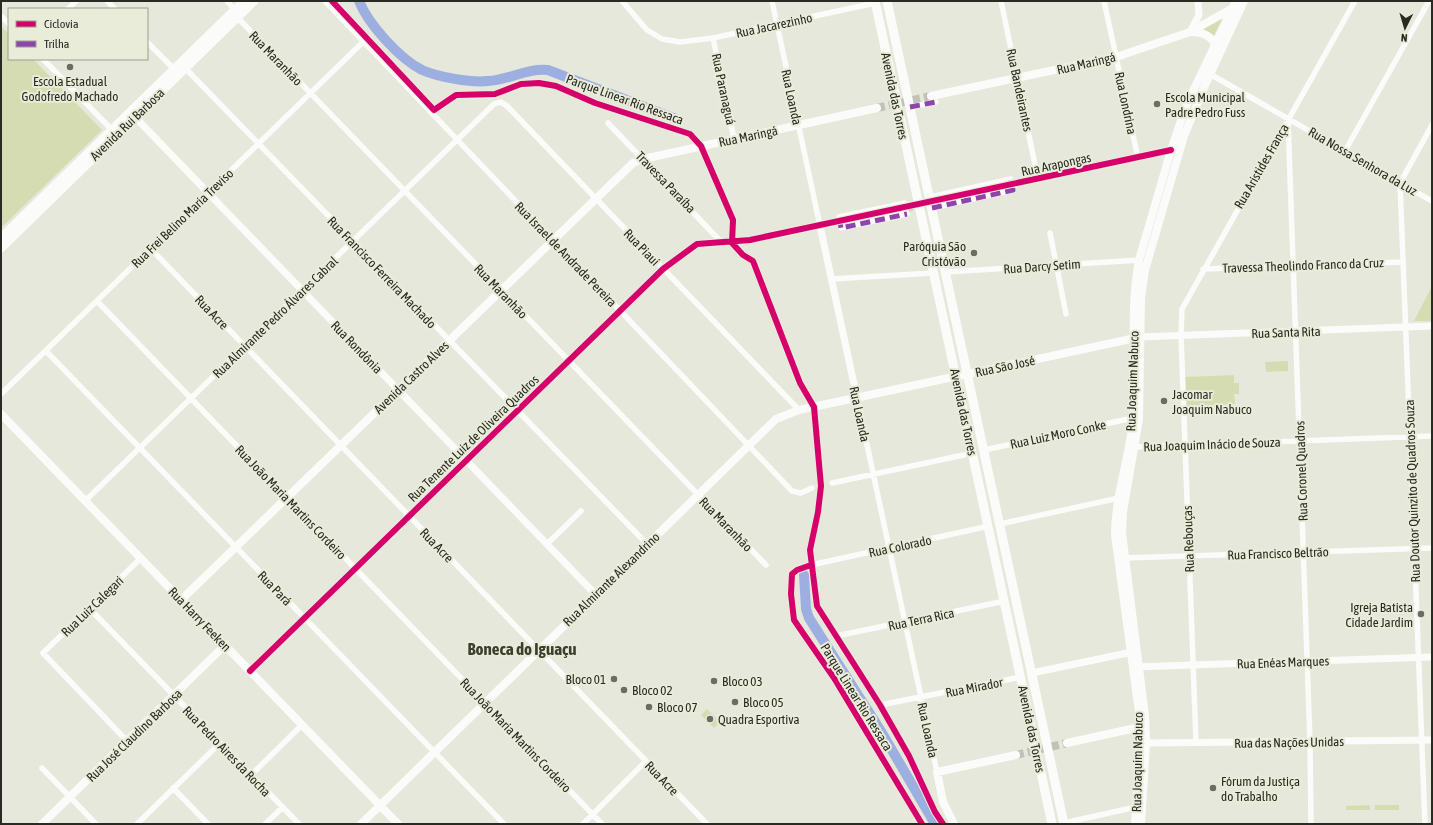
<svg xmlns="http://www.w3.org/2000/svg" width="1433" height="825" font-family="'Asap Condensed',sans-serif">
  <rect width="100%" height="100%" fill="#e6e8dc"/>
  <path fill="#d6dcb2" d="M 1223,17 L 1213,37 L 1202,28 Z
    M 1,26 L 9,34 L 9,59 L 33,59 L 102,130 L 4,225 L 1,226 Z
    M 1432,286 L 1432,321 L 1414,321 Z
    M 1288,361 L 1288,371 L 1266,372 L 1265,362 Z
    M 1234,375 L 1234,383 L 1239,383 L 1239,394 L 1234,394 L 1235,404 L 1186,407 L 1185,377 Z
    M 707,709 L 720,722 L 714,728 L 701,715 Z
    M 1370,805 L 1370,810 L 1346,810 L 1346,806 Z
    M 1375,805 L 1399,805 L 1399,810 L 1375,810 Z"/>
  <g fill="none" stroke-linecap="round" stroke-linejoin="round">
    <path stroke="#9dafe0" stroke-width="10" d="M 359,1 C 368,24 400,59 422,70 C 438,77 471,83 488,81 C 509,80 526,68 548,70 L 676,119
      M 804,575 L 806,609 L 809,618 L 882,733 L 935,824"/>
    <path stroke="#c0c2b7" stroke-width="7" stroke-dasharray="7 3.5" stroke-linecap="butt" d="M 906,208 L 946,199"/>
    <path stroke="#c0c2b7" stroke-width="8" stroke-dasharray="8 4" stroke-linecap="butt" d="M 877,108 L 931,96
      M 1016,755 L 1067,743"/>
    <path stroke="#fbfcfa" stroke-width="5.5" d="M 107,1 L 115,9
      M 227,1 L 235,10 L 237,17 L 766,565
      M 325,1 L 792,491 L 801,493 L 812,488
      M 622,1 L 647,30 L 662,39 L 680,42 L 713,38 L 875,3
      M 772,1 L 820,226
      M 1001,1 L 1038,179
      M 1104,1 L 1138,158
      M 68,9 L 76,1
      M 1,16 L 9,24
      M 713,38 L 734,139
      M 147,42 L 171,66 L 188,71 L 647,544
      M 43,59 L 112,130
      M 1210,74 L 1432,201
      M 910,107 L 936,102
      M 1288,119 L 1310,742 L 1311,824
      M 608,123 L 722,243
      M 1345,151 L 1429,1
      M 930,197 L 1011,179 L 1013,190 L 932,208
      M 905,203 L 839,217 L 841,228 L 907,214
      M 1050,233 L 1066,314
      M 151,249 L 707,824
      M 1203,269 L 1403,262
      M 946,272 L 1139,260
      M 831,279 L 934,273
      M 97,301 L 602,824
      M 46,351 L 504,824
      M 1,394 L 363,42
      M 857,398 L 937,772
      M 1135,447 L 1432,436
      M 984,450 L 1133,418
      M 832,483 L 973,453
      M 85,501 L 494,104 L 500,102 L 506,105 L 799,410
      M 1000,524 L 1119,498
      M 547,544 L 581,511
      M 1124,558 L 1432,548
      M 811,565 L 989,526
      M 89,608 L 299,824
      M 836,636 L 1005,601
      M 880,705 L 1021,677
      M 127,741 L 43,653 L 141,558
      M 1196,743 L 1181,335 L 1182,309 L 1355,1
      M 42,768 L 96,824
      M 251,775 L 302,725
      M 173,788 L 208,824
      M 1064,823 L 1136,807
      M 137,824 L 220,743
      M 265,824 L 283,807
      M 583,824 L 646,761
      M 1425,824 L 1400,183 L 1432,125"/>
    <path stroke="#fbfcfa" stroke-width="7" d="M 1190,32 L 1199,15 L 1198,1
      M 135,117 L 595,594
      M 946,199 L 1171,150
      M 820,226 L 857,398
      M 1140,337 L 1432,326
      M 1134,667 L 1432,657
      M 250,671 L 663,269 L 697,244 L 750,240 L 906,208
      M 1032,673 L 1132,652
      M 1146,743 L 1432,740"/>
    <path stroke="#fbfcfa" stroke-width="8" d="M 1191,32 C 1202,32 1212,35 1216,47
      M 931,96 L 1116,57 L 1190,32 L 1233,8
      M 1,414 L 398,824
      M 181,600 L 633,163 L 643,159 L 877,108
      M 1067,743 L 1140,727
      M 42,824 L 225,645
      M 361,824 L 776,419 L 799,410 L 1140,337
      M 954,824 L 943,802 L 937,772 L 1016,755
      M 1135,824 L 1140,743 L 1139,712 L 1115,535 C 1115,495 1130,457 1133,418 C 1137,365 1129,312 1139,260 L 1171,150 L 1186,106 L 1236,1
      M 1141,824 L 1146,743 L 1145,716 L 1122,533 L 1123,512 L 1139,419 L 1141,297 L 1145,270 L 1184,136 L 1206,83 L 1244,1"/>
    <path stroke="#fbfcfa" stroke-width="9" d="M 1,238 L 244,1
      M 1,248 L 254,1"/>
    <path stroke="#fbfcfa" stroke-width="9" d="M 875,1 L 1052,824
      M 887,1 L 1064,824"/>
    <path stroke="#8e44ad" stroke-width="5" stroke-dasharray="10 5" stroke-linecap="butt" d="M 910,107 L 936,102
      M 932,208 L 1013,190 L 1011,180
      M 839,218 L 841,228 L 907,214"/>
    <g stroke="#e9ecd8" stroke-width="8">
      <path id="cycleway" d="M 332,1 L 434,110 L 456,95 L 495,94 L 521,84 L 539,83 L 556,86 L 595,103 L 690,134 L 701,146 L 733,220 L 732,243 L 743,255 L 753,261 L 800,383 L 814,407 L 821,486 L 818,512 L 810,550 L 817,606 L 880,705 L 909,756 L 935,812 L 943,824
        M 811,565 L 797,570 L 792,574 L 791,594 L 794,620 L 834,678 L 922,824
        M 250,671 L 663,269 L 697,244 L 750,240 L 1171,150"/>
    </g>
    <use href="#cycleway" stroke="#d6006c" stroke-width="6"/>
  </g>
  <g fill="#6b6c64" stroke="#e9ecd8" stroke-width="1.5">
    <circle cx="70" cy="67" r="4"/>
    <circle cx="1157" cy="104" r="4"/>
    <circle cx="974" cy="253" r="4"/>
    <circle cx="1164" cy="401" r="4"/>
    <circle cx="1421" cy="614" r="4"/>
    <circle cx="614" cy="679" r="4"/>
    <circle cx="714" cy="681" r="4"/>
    <circle cx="624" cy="690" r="4"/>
    <circle cx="735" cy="702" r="4"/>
    <circle cx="649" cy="707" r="4"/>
    <circle cx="710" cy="719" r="4"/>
    <circle cx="1213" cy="788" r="4"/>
  </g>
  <g text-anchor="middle" stroke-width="4" stroke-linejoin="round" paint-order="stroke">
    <g font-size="13" fill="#292a23" stroke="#e9ecd8">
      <text transform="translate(774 25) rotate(-12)" y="5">Rua Jacarezinho</text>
      <text transform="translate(276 58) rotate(46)" y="5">Rua Maranhão</text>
      <text transform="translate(1086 63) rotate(-13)" y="5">Rua Maringá</text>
      <text transform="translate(724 89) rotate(78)" y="5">Rua Paranaguá</text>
      <text transform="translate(1020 90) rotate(78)" y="5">Rua Bandeirantes</text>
      <text transform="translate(895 96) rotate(78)" y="5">Avenida das Torres</text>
      <text transform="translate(792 97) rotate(78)" y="5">Rua Loanda</text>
      <text transform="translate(625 99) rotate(20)" y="5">Parque Linear Rio Ressaca</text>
      <text transform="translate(1126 103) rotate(78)" y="5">Rua Londrina</text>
      <text transform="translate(127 124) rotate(-44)" y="5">Avenida Rui Barbosa</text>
      <text transform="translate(748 136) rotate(-12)" y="5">Rua Maringá</text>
      <text transform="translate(1363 161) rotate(30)" y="5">Rua Nossa Senhora da Luz</text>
      <text transform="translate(1056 164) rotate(-12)" y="5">Rua Arapongas</text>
      <text transform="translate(1261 166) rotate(-60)" y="5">Rua Aristides França</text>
      <text transform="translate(666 182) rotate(46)" y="5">Travessa Paraíba</text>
      <text transform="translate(182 218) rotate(-44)" y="5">Rua Frei Belino Maria Treviso</text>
      <text transform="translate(642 247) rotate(46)" y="5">Rua Piauí</text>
      <text transform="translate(566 254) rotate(46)" y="5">Rua Israel de Andrade Pereira</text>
      <text transform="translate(1303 265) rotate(-2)" y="5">Travessa Theolindo Franco da Cruz</text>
      <text transform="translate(1042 266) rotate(-4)" y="5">Rua Darcy Setim</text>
      <text transform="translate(382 272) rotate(46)" y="5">Rua Francisco Ferreira Machado</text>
      <text transform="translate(501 291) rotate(46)" y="5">Rua Maranhão</text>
      <text transform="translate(212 312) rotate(46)" y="5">Rua Acre</text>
      <text transform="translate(275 317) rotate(-44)" y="5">Rua Almirante Pedro Álvares Cabral</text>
      <text transform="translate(1286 332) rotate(-2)" y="5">Rua Santa Rita</text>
      <text transform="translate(357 347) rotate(46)" y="5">Rua Rondônia</text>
      <text transform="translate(1005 366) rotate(-12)" y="5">Rua São José</text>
      <text transform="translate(411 377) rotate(-44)" y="5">Avenida Castro Alves</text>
      <text transform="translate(1132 381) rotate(-88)" y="5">Rua Joaquim Nabuco</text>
      <text transform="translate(964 412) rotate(78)" y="5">Avenida das Torres</text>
      <text transform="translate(860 414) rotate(78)" y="5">Rua Loanda</text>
      <text transform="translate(1058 434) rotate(-12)" y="5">Rua Luiz Moro Conke</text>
      <text transform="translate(473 438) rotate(-44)" y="5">Rua Tenente Luiz de Oliveira Quadros</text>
      <text transform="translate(1212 444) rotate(-2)" y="5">Rua Joaquim Inácio de Souza</text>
      <text transform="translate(1301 471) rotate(-92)" y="5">Rua Coronel Quadros</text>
      <text transform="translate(1412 491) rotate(-92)" y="5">Rua Doutor Quinzito de Quadros Souza</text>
      <text transform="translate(291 502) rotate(46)" y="5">Rua João Maria Martins Cordeiro</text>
      <text transform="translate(726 524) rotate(46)" y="5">Rua Maranhão</text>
      <text transform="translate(1188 539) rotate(-92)" y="5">Rua Rebouças</text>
      <text transform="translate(437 545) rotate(46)" y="5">Rua Acre</text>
      <text transform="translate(900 546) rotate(-12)" y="5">Rua Colorado</text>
      <text transform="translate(1278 553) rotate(-2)" y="5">Rua Francisco Beltrão</text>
      <text transform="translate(611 579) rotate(-44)" y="5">Rua Almirante Alexandrino</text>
      <text transform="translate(275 588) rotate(46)" y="5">Rua Pará</text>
      <text transform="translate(92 606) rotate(-44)" y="5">Rua Luiz Calegari</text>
      <text transform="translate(200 619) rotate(46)" y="5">Rua Harry Feeken</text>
      <text transform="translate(921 619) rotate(-12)" y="5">Rua Terra Rica</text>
      <text transform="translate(1283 662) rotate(-2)" y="5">Rua Enéas Marques</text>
      <text transform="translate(974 687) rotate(-11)" y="5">Rua Mirador</text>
      <text transform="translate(857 697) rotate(58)" y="5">Parque Linear Rio Ressaca</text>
      <text transform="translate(1032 729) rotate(78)" y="5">Avenida das Torres</text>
      <text transform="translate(928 730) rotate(78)" y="5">Rua Loanda</text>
      <text transform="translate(134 735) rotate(-44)" y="5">Rua José Claudino Barbosa</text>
      <text transform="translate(516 735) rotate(46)" y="5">Rua João Maria Martins Cordeiro</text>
      <text transform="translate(1289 742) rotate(-1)" y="5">Rua das Nações Unidas</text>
      <text transform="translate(227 751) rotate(46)" y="5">Rua Pedro Aires da Rocha</text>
      <text transform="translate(1137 762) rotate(-89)" y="5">Rua Joaquim Nabuco</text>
      <text transform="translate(662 778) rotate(46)" y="5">Rua Acre</text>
    </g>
    <g font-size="13" fill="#292a23" stroke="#e9ecd8" text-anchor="start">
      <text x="70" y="86" text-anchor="middle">Escola Estadual<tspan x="70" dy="15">Godofredo Machado</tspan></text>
      <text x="1165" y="102">Escola Municipal<tspan x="1165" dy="15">Padre Pedro Fuss</tspan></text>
      <text x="966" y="251" text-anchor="end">Paróquia São<tspan x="966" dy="15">Cristóvão</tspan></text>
      <text x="1172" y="399">Jacomar<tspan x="1172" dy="15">Joaquim Nabuco</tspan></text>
      <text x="1413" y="612" text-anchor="end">Igreja Batista<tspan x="1413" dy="15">Cidade Jardim</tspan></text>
      <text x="606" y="684" text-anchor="end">Bloco 01</text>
      <text x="722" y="686">Bloco 03</text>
      <text x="632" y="695">Bloco 02</text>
      <text x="743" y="707">Bloco 05</text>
      <text x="657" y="712">Bloco 07</text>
      <text x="718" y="724">Quadra Esportiva</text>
      <text x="1221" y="786">Fórum da Justiça<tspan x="1221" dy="15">do Trabalho</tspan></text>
    </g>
    <g font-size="17" font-weight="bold" fill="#3c3e2e" stroke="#e9ecd8">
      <text x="522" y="655">Boneca do Iguaçu</text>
    </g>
  </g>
  <rect width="1433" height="825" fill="none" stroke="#292a23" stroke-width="4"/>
  <rect x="8" y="8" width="140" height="52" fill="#e9ecd8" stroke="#9c9e90"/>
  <rect x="16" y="21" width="20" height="6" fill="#d6006c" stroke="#9c9e90"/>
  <text x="44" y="28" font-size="12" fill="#292a23">Ciclovia</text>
  <rect x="16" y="41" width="20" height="6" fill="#8e44ad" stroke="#9c9e90"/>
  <text x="44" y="48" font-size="12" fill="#292a23">Trilha</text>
  <g transform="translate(1405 28) rotate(185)" stroke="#e9ecd8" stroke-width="3" paint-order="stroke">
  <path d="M0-3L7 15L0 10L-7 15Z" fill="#292a23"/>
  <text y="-6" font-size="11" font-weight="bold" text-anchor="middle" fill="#292a23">N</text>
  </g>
</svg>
